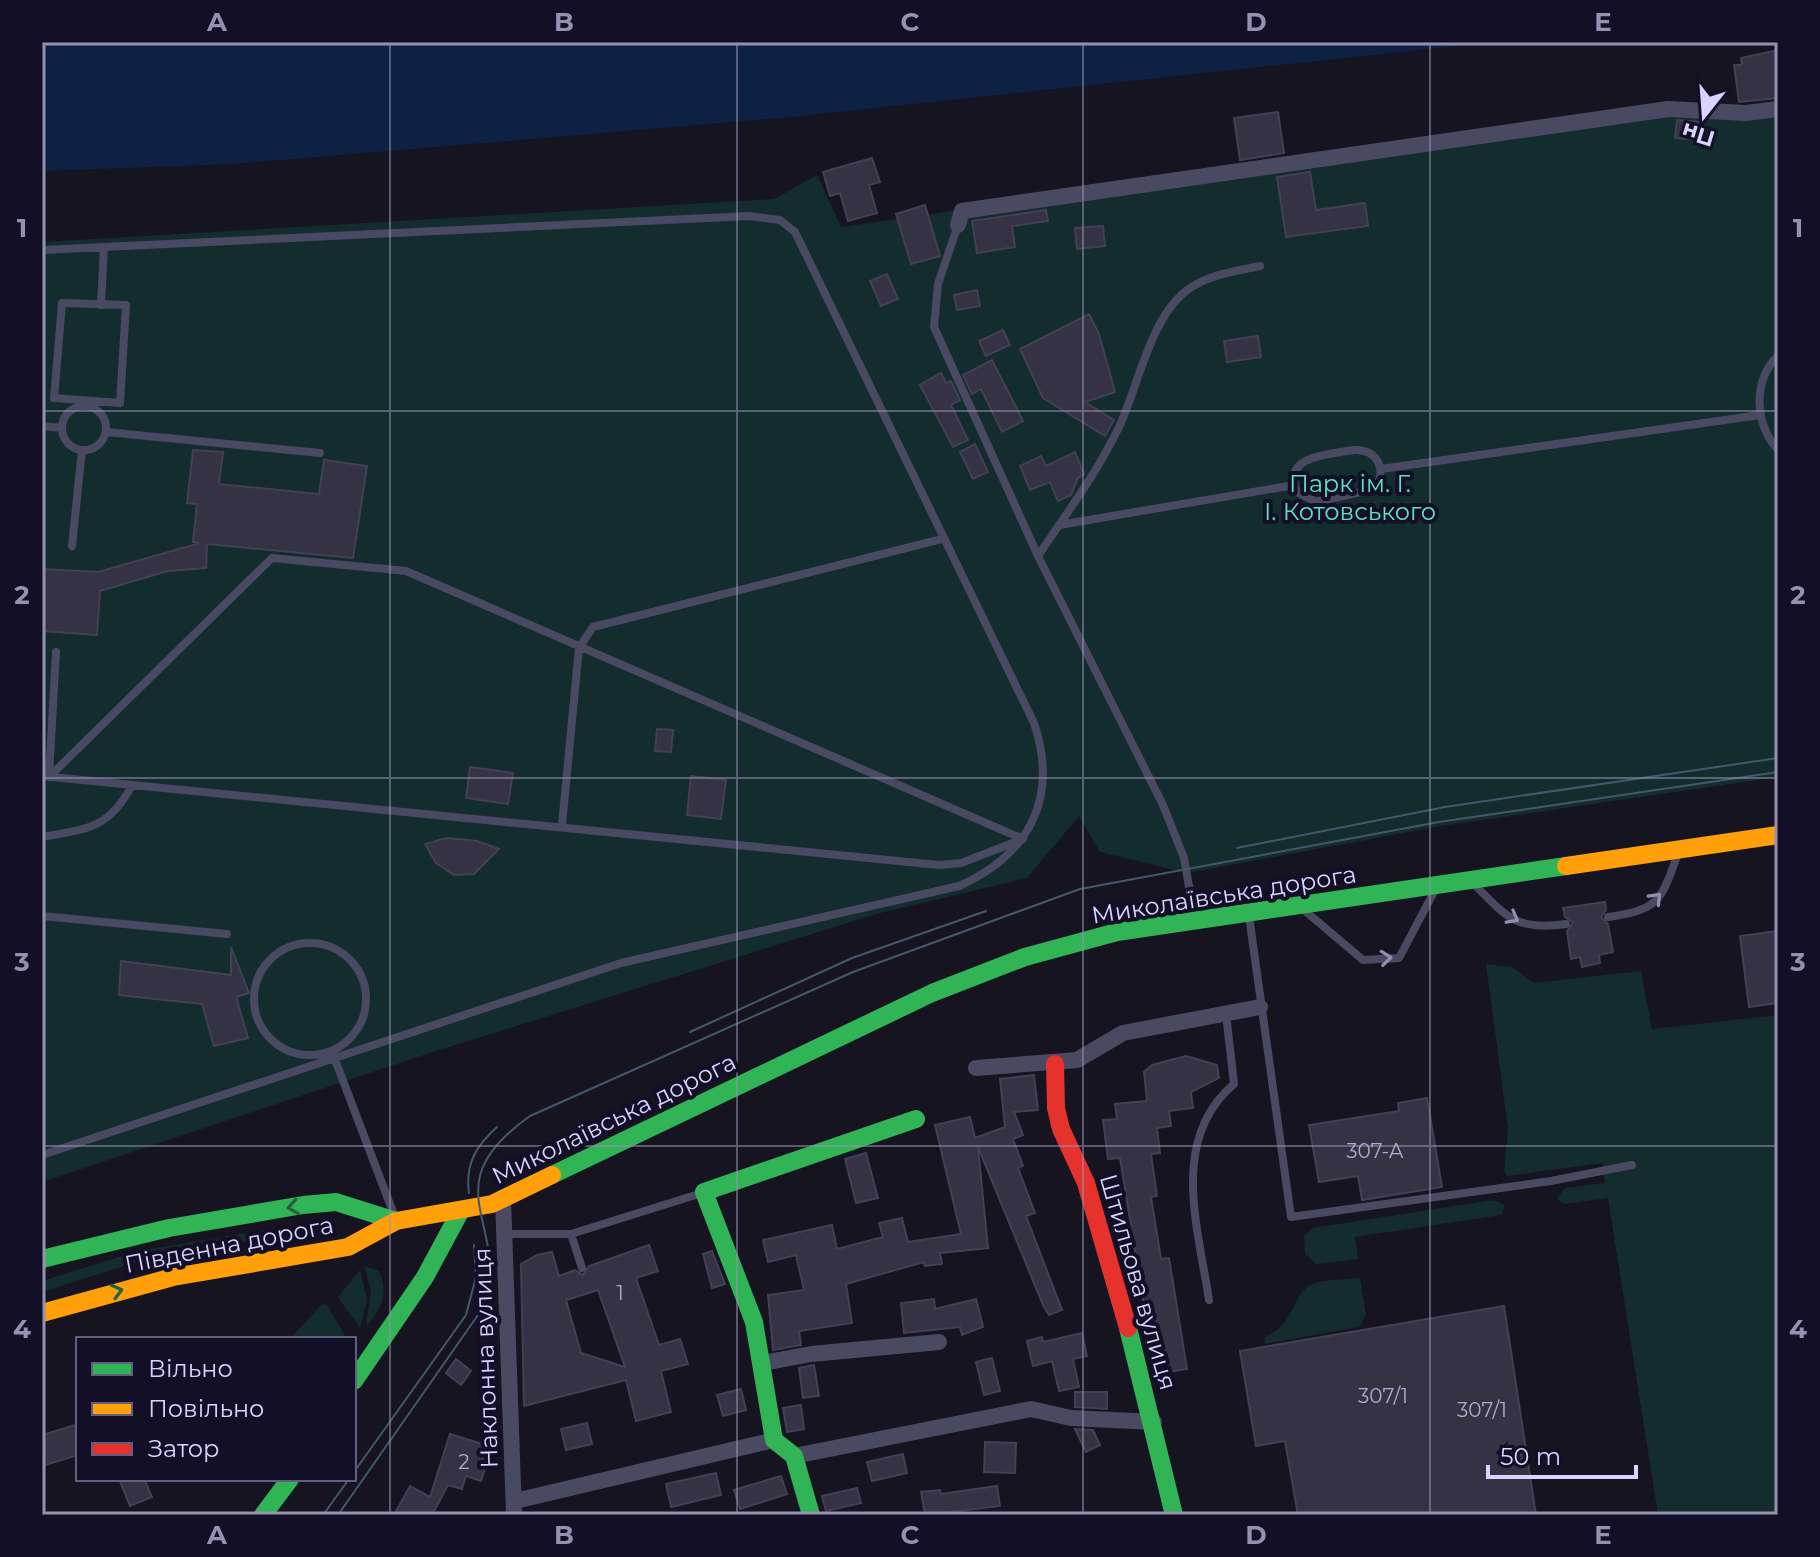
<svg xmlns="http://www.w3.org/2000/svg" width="1820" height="1557" font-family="Montserrat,sans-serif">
  <rect width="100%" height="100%" fill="#161421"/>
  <path fill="#132c2d" d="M 1778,109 L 1778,777 L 1441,826 L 1187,873 L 1100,852 L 1079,816 L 1027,878 L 876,914 L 433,1052 L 42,1182 L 42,242 L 774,199 L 817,175 L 841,227 L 1557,124 Z
    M 1486,964 L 1512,967 L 1534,983 L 1641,971 L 1652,1029 L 1778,1015 L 1778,1515 L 1658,1515 L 1608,1198 L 1564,1204 L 1557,1199 L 1565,1188 L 1605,1183 L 1602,1163 L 1507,1176 L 1504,1171 L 1508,1129 Z
    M 1493,1200 L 1505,1205 L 1501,1215 L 1355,1237 L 1358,1259 L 1316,1264 L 1305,1254 L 1304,1236 L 1313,1228 Z
    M 289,1226 L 290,1233 L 140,1261 L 42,1292 L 42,1281 L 138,1251 Z
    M 364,1266 L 379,1271 C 389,1293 382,1310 366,1326 L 371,1290 Z
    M 360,1270 L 367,1300 L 360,1328 L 338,1297 Z
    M 1360,1278 L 1366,1315 L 1359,1327 L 1265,1344 L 1264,1337 C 1290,1328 1290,1307 1304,1290 C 1314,1278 1346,1280 1360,1278 Z
    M 322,1304 L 327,1305 L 347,1339 L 290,1339 Z"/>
  <path fill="#0d2144" d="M 42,42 L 1494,42 L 792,117 L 233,164 L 42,171 Z"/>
  <path fill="#343243" stroke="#433f54" stroke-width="2" fill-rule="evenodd" d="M 1778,50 L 1778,98 L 1739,102 L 1734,65 L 1742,65 L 1741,58 Z
    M 1278,112 L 1284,153 L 1240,160 L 1234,118 Z
    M 1677,120 L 1701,122 L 1699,140 L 1675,138 Z
    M 872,158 L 880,182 L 869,185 L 877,213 L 848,221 L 840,193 L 830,196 L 823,172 Z
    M 1310,172 L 1316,210 L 1365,203 L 1368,226 L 1286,237 L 1277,177 Z
    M 925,205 L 940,256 L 911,264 L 896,214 Z
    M 1046,210 L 1048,221 L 1012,226 L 1015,247 L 977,253 L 972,221 Z
    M 1103,226 L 1105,246 L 1077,249 L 1075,228 Z
    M 887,274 L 898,299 L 881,306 L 870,281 Z
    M 977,290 L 980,306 L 957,310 L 954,295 Z
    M 1089,314 L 1099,334 L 1115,392 L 1085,402 L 1114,420 L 1105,436 L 1043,398 L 1020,349 Z
    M 1003,330 L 1010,345 L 986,356 L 979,341 Z
    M 1258,336 L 1261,357 L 1227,362 L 1224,341 Z
    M 992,360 L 1023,421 L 1002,432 L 981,389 L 972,394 L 963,375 Z
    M 941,373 L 946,383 L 951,381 L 960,400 L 951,405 L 968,440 L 953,447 L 920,385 Z
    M 975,444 L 988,472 L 973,479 L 960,452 Z
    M 193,450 L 223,452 L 219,484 L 319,494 L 324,460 L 367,466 L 353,558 L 207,544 L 206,568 L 168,571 L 100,591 L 97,635 L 42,631 L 42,569 L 98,572 L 200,543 L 193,542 L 197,504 L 187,503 Z
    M 1075,452 L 1084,474 L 1078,478 L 1071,495 L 1058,501 L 1050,482 L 1030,490 L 1020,466 L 1041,456 L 1046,466 Z
    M 657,729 L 673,730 L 671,752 L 655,751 Z
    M 470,767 L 513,773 L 508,804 L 466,798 Z
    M 691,776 L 726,780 L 721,819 L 687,815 Z
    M 447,838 L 477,841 L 499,849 L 474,874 L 454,875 L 436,863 L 425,844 Z
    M 1605,902 L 1606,910 L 1601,917 L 1608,924 L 1613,952 L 1599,955 L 1600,963 L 1582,967 L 1580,957 L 1571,959 L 1567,931 L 1573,923 L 1565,917 L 1563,908 Z
    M 1778,931 L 1778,1003 L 1749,1007 L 1740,936 Z
    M 231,947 L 249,993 L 236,997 L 248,1038 L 214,1046 L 202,1004 L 119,995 L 121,961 L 231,975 Z
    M 1186,1056 L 1217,1065 L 1219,1078 L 1191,1092 L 1193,1108 L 1169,1111 L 1171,1126 L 1157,1128 L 1160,1153 L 1151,1154 L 1157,1196 L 1151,1197 L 1161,1259 L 1169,1258 L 1187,1369 L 1155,1374 L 1120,1158 L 1108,1159 L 1103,1120 L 1117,1119 L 1115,1104 L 1147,1101 L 1144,1072 L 1152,1065 Z
    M 1034,1075 L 1038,1110 L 1014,1112 L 1023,1135 L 1013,1139 L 1023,1166 L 1018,1168 L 1035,1213 L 1026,1216 L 1062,1310 L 1049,1315 L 1043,1305 L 978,1147 L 988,1248 L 940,1253 L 942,1264 L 925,1266 L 924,1262 L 846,1284 L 852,1323 L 799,1331 L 801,1345 L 773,1350 L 768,1295 L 804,1290 L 796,1255 L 768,1262 L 763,1240 L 832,1225 L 837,1249 L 883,1237 L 879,1223 L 902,1218 L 908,1242 L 961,1234 L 935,1125 L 970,1117 L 975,1138 L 1005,1127 L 1000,1079 Z
    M 1427,1098 L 1442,1187 L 1362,1200 L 1358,1176 L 1319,1182 L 1309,1125 L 1399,1111 L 1398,1103 Z
    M 866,1153 L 878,1198 L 856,1203 L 845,1159 Z
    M 649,1245 L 658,1271 L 636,1278 L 659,1345 L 680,1339 L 688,1364 L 661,1371 L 671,1412 L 636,1421 L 626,1380 L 524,1406 L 521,1264 L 537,1255 L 552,1252 L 559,1276 L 575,1270 L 583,1275 L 589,1266 ZM 598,1290 L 625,1367 L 581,1353 L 566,1300 Z
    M 712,1251 L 725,1284 L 712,1288 L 703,1254 Z
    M 934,1299 L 935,1309 L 976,1299 L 983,1327 L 962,1335 L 960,1327 L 904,1333 L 901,1303 Z
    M 1504,1306 L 1536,1515 L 1298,1515 L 1285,1441 L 1256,1446 L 1240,1351 Z
    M 1082,1333 L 1087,1356 L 1073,1359 L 1079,1387 L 1059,1391 L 1052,1361 L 1033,1366 L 1027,1341 L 1042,1337 L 1043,1342 Z
    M 992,1358 L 1000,1391 L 984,1395 L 976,1362 Z
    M 456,1359 L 471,1371 L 461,1385 L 446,1373 Z
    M 814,1365 L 819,1396 L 803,1398 L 799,1368 Z
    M 741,1389 L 746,1410 L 723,1416 L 717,1395 Z
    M 1075,1392 L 1107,1392 L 1107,1409 L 1075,1407 Z
    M 801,1405 L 804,1429 L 787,1432 L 783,1408 Z
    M 587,1423 L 592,1444 L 566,1450 L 561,1429 Z
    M 78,1424 L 78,1455 L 42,1466 L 42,1435 Z
    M 1075,1429 L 1093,1430 L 1100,1445 L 1086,1452 Z
    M 450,1434 L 492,1447 L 481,1481 L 466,1476 L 462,1489 L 448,1485 L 432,1515 L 394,1515 L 410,1486 L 430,1497 Z
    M 985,1442 L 1016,1443 L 1015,1473 L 984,1472 Z
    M 903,1454 L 907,1473 L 872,1481 L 867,1462 Z
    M 716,1473 L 721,1495 L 671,1507 L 666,1484 Z
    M 781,1476 L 787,1494 L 740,1509 L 734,1490 Z
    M 119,1479 L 144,1479 L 152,1497 L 130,1506 Z
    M 997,1486 L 1000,1506 L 925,1515 L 921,1492 L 940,1490 L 941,1494 Z
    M 857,1488 L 861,1503 L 826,1511 L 822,1496 Z"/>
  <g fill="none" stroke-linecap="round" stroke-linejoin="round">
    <path stroke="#4a4962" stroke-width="8" d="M 958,225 L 938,284 L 934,327 L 1038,556 L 1163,805 L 1184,858 L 1194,915
      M 42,250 L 749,216 L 780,220 L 795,232 L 1034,723 C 1059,798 1030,854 959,886 L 621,963 L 42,1155
      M 62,303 L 126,305 L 120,403 L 54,398 Z
      M 101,305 L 104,247
      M 1778,356 C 1752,381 1755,424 1778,450
      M62 428a22 22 0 1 1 44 0a22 22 0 1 1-44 0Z
      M 42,426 L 62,428
      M 106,432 L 320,453
      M 1354,450 C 1378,449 1388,471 1374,489 L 1316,502 L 1297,492 C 1281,455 1330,454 1354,450 Z
      M 1381,469 L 1760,415
      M 1059,525 L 1294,485
      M 72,546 L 82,450
      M 1038,556 C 1066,514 1097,473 1119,427 C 1138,387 1150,319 1186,291 C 1206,275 1236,271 1260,266
      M 42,776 L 939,865 L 961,863 L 1018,841
      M 49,776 L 56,652
      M 49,777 L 272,558 L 406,571 L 1023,839
      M 562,825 L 579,648 L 593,627 L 942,539
      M 42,837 C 87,829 109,829 132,785
      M 1475,885 C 1507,918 1518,931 1566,924
      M 1304,910 L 1363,960 L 1399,958 L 1435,890
      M 42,916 L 227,934
      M 1249,916 L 1291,1217 L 1551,1181 L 1632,1165
      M 1608,917 C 1657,910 1661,902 1677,856
      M254 999a56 56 0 1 1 112 0a56 56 0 1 1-112 0Z
      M 334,1057 L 393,1212
      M 505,1234 L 571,1234 L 702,1193
      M 571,1234 L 582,1268
      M 1209,1300 C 1198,1227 1169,1139 1234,1084 L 1226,1014"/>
    <path stroke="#4a4962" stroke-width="16" d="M 958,225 L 962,211 L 1668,109 L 1746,113 L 1778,109
      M 976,1068 L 1077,1060 L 1123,1033 L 1260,1007
      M 503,1199 L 514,1515
      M 763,1363 L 811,1354 L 939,1342
      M 794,1456 L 1031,1409 L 1071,1418 L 1154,1422
      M 515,1501 L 774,1440"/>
    <path stroke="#30b455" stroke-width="18" d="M 552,1175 L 932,993 L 1025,957 L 1117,932 L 1566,866
      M 42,1259 L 169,1228 L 303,1205 L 336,1202 L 396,1221
      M 1128,1328 L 1174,1515
      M 354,1381 L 425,1277 L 460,1212
      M 263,1515 L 290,1479
      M 811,1515 L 794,1456 L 774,1440 L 754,1322 L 704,1192 L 916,1119"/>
    <path stroke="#ff9f0a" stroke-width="18" d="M 1566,866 L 1778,835
      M 42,1313 L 173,1277 L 348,1247 L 396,1221 L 492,1204 L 552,1175"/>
    <path stroke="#e5322d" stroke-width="18" d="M 1055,1064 L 1056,1108 L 1061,1129 L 1086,1183 L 1128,1328"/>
    <path stroke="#43596b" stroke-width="2" d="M 1237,848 L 1445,807 L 1778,758
      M 690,1032 L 852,958 L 986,911
      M 469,1193 C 465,1164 476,1146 497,1127
      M 354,1472 L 466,1315 L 476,1277 L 474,1245
      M 323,1515 L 349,1479
      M 338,1515 L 485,1305 C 510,1222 430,1187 530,1116 L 853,972 L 1080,889 L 1439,822 L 1778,772"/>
  </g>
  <defs><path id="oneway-chevron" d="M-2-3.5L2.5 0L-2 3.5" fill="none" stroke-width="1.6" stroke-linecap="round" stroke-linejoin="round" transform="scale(2)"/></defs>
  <g stroke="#928eb0">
    <use href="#oneway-chevron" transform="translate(1656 898) rotate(-47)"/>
    <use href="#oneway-chevron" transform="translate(1513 918) rotate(29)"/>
    <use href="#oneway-chevron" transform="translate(1386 958) rotate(-6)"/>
  </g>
  <g stroke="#22623e">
    <use href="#oneway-chevron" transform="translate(293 1207) rotate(171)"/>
    <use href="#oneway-chevron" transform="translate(117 1291) rotate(-15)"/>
  </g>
  <path fill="none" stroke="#9591b1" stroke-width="2" stroke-opacity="0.55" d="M 390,42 L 390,1515M 737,42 L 737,1515M 1083,42 L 1083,1515M 1430,42 L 1430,1515M 42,411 L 1778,411M 42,778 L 1778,778M 42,1146 L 1778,1146"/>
  <g text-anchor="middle" stroke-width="8" stroke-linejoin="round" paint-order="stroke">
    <g font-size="20" fill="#b0acd0">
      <text x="1375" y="1158">307-А</text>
      <text x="620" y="1300">1</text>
      <text x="1383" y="1403">307/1</text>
      <text x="1482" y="1417">307/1</text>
      <text x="464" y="1469">2</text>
    </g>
    <g font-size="24" fill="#5fe0c0" stroke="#130f26">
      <text x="1350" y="492">Парк ім. Г.<tspan x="1350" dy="28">І. Котовського</tspan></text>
    </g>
    <g font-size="24" fill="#d9d4ff" stroke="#130f26">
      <text transform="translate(1224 895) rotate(-9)" y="8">Миколаївська дорога</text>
      <text transform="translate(614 1119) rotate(-26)" y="8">Миколаївська дорога</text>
      <text transform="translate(229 1245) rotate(-11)" y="8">Південна дорога</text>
      <text transform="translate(1138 1282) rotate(74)" y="8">Штильова вулиця</text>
      <text transform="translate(486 1358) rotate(-92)" y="8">Наклонна вулиця</text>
    </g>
  </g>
  <rect width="1820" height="1557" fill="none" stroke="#130f26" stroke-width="88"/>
  <rect x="76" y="1337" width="280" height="144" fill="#130f26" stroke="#625e7d" stroke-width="2"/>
  <rect x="92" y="1363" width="40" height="12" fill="#30b455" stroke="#625e7d" stroke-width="2"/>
  <text x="148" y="1377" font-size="24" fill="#d9d4ff">Вільно</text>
  <rect x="92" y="1403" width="40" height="12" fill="#ff9f0a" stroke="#625e7d" stroke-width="2"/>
  <text x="148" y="1417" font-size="24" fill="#d9d4ff">Повільно</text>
  <rect x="92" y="1443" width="40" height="12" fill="#e5322d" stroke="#625e7d" stroke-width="2"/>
  <text x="148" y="1457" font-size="24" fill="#d9d4ff">Затор</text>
  <g transform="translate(1704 116) rotate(197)" stroke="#130f26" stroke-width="6" paint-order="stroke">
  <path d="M0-6L14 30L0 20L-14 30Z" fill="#d9d4ff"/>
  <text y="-12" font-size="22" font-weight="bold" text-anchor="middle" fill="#d9d4ff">Пн</text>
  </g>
  <path d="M1488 1465v12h148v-12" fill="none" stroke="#d9d4ff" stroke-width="4"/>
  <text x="1500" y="1465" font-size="24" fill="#d9d4ff" stroke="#130f26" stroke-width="6" paint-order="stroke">50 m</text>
  <rect x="44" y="44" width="1732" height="1469" fill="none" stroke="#9591b1" stroke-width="3"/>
  <g font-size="26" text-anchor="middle" font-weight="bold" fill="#9591b1">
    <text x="217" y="31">A</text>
    <text x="564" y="31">B</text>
    <text x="910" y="31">C</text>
    <text x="1256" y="31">D</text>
    <text x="1603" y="31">E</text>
    <text x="22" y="237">1</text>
    <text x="1798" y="237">1</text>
    <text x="22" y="604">2</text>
    <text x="1798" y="604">2</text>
    <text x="22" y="971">3</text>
    <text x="1798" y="971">3</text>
    <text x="22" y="1338">4</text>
    <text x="1798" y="1338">4</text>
    <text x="217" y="1544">A</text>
    <text x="564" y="1544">B</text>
    <text x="910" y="1544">C</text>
    <text x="1256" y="1544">D</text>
    <text x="1603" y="1544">E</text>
  </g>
</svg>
